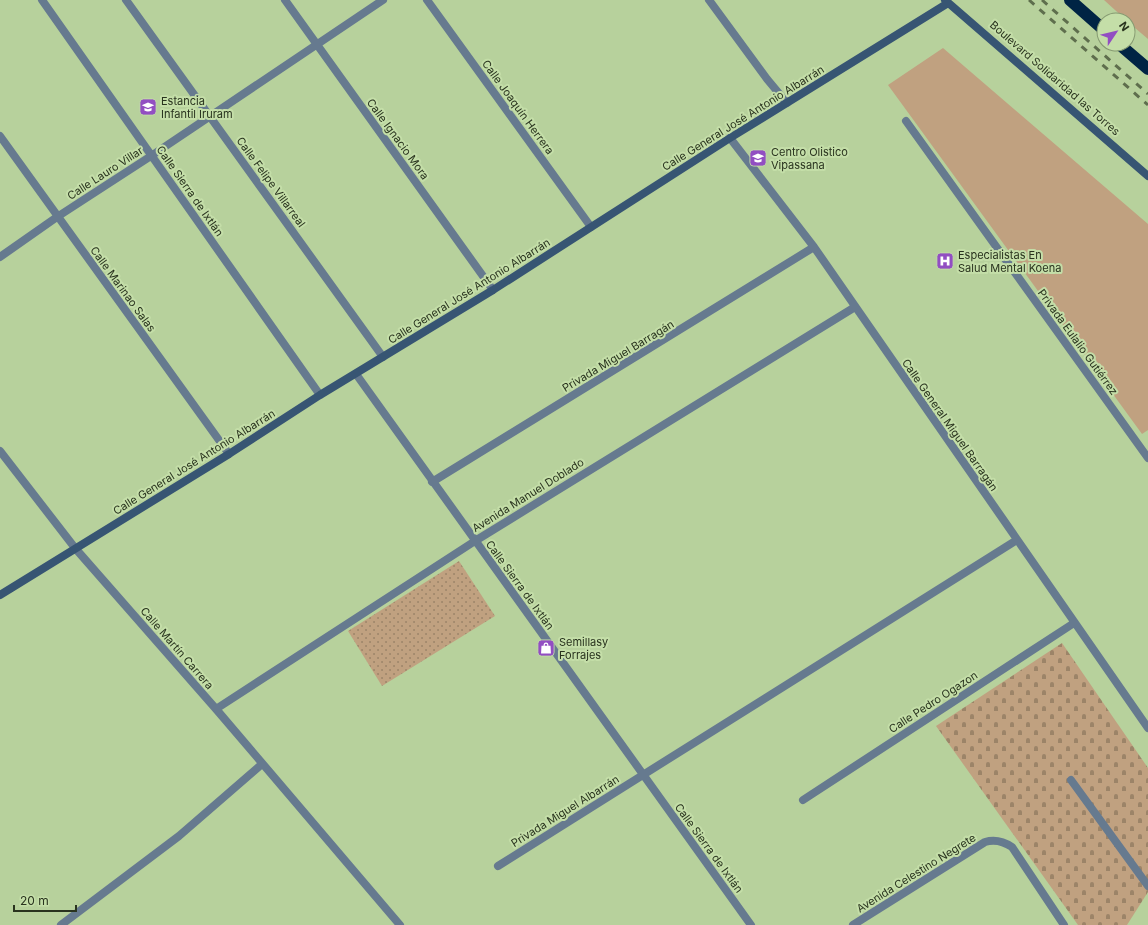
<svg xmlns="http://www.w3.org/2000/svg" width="1148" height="925" font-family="Inter,sans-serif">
  <defs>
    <pattern id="grass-dots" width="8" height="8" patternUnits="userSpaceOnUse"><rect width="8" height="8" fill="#c0a180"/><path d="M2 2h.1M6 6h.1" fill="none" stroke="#9c8468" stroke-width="1.8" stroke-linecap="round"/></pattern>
    <pattern id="cemetery-stones" width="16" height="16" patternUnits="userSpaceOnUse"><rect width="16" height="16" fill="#c0a180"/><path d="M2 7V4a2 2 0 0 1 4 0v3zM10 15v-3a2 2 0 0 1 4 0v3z" fill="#9c8468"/></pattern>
  </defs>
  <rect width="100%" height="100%" fill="#b7d19c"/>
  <path fill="url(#grass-dots)" d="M 459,561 L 495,616 L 382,686 L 348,631 Z"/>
  <path fill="url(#cemetery-stones)" d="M 1062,643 L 1148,768 L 1148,892 L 1127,925 L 1078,925 L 936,726 Z"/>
  <path fill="#c0a180" d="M 1104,0 L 1148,0 L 1148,39 L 1128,22 L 1128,20 L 1126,20 Z
    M 943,48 L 1148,224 L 1148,430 L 1142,434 L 888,85 Z"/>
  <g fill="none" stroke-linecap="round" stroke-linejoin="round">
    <path stroke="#667a8f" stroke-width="8" d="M 1071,780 L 1148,886"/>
    <path stroke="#667a8f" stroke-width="8" d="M 42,0 L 320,395
      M 126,0 L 383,357
      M 285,0 L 493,290
      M 427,0 L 591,227
      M 709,0 L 767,79 L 787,103
      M 906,121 L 1148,458
      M 0,136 L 229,454
      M 730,138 L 814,247 L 1148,728
      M 0,257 L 57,217 L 151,156 L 383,0
      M 356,374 L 751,925
      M 0,451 L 75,548 L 216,709 L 400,925
      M 432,482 L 814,247
      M 216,709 L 475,541 L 855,307
      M 803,800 L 1074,623
      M 498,866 L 1017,540
      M 61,925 L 179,836 L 262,764
      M 853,925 L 985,842 C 995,839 1003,841 1012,847 L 1064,925"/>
    <path stroke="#375573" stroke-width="8" d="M 945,0 L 1148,176
      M 0,595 L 229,454 L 320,395 L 493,290 L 730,138 L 948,3"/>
    <path stroke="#002444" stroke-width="12" d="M 1070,0 L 1104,30
      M 1119,44 L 1148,69"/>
    <path stroke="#5e6e4d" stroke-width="3" stroke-dasharray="7 7" stroke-linecap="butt" d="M 1029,0 L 1148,105
      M 1042,0 L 1148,94"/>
  </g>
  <defs>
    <g id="school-square" transform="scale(0.9)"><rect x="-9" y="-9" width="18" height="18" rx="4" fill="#924ec2" stroke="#c4dea8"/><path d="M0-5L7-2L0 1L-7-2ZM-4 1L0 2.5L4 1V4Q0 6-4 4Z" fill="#fff"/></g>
    <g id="hospital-square" transform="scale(0.9)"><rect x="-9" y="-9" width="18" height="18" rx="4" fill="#924ec2" stroke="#c4dea8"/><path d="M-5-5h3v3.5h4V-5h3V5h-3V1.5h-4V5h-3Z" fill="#fff"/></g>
    <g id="shop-square" transform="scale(0.9)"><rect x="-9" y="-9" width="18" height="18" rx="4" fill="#924ec2" stroke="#c4dea8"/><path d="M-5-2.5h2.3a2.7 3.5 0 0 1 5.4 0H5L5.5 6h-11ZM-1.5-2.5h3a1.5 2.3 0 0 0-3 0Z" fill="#fff"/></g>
  </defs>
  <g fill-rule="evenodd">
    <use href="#school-square" x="148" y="107"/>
    <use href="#school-square" x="758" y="158"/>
    <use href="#hospital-square" x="945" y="261"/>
    <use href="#shop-square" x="546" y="648"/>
  </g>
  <g text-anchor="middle" stroke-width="4" stroke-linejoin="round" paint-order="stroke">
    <g font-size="11" fill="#29331e" stroke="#c4dea8">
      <text transform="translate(1055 78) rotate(41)" y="4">Boulevard Solidaridad las Torres</text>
      <text transform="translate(518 107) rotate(54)" y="4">Calle Joaquín Herrera</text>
      <text transform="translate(743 118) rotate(-32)" y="4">Calle General José Antonio Albarrán</text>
      <text transform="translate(398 139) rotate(54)" y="4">Calle Ignacio Mora</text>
      <text transform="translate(105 173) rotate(-33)" y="4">Calle Lauro Villar</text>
      <text transform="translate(271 182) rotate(54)" y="4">Calle Felipe Villarreal</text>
      <text transform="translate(190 191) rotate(55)" y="4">Calle Sierra de Ixtlán</text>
      <text transform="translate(123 289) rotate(54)" y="4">Calle Marinao Salas</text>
      <text transform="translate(469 291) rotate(-32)" y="4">Calle General José Antonio Albarrán</text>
      <text transform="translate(1078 342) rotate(54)" y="4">Privada Eulalio Gutiérrez</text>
      <text transform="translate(618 356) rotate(-31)" y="4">Privada Miguel Barragán</text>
      <text transform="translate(950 425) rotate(55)" y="4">Calle General Miguel Barragán</text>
      <text transform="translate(194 462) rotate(-32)" y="4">Calle General José Antonio Albarrán</text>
      <text transform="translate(528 495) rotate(-32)" y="4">Avenida Manuel Doblado</text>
      <text transform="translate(520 585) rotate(54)" y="4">Calle Sierra de Ixtlán</text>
      <text transform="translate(177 648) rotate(49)" y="4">Calle Martín Carrera</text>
      <text transform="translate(933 702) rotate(-33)" y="4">Calle Pedro Ogazon</text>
      <text transform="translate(565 811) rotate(-32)" y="4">Privada Miguel Albarrán</text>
      <text transform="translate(709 848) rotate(54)" y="4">Calle Sierra de Ixtlán</text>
      <text transform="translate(916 873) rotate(-32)" y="4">Avenida Celestino Negrete</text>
    </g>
    <g font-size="11" fill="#29331e" stroke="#c4dea8" text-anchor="start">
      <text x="161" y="105">Estancia<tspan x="161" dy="13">Infantil Iruram</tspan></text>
      <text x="771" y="156">Centro Olistico<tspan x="771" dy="13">Vipassana</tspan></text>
      <text x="958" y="259">Especialistas En<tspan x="958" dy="13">Salud Mental Koena</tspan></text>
      <text x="559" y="646">Semillasy<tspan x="559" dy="13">Forrajes</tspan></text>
    </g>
  </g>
  <g transform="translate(1116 32) rotate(55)"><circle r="19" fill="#c4dea8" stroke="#869a71"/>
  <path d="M0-3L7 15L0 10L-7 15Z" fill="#924ec2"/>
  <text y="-6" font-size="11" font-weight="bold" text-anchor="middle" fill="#29331e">N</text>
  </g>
  <path d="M14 905v6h62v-6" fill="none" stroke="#29331e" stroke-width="2"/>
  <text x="20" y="905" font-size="12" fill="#29331e" stroke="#c4dea8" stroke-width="3" paint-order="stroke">20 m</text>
</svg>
